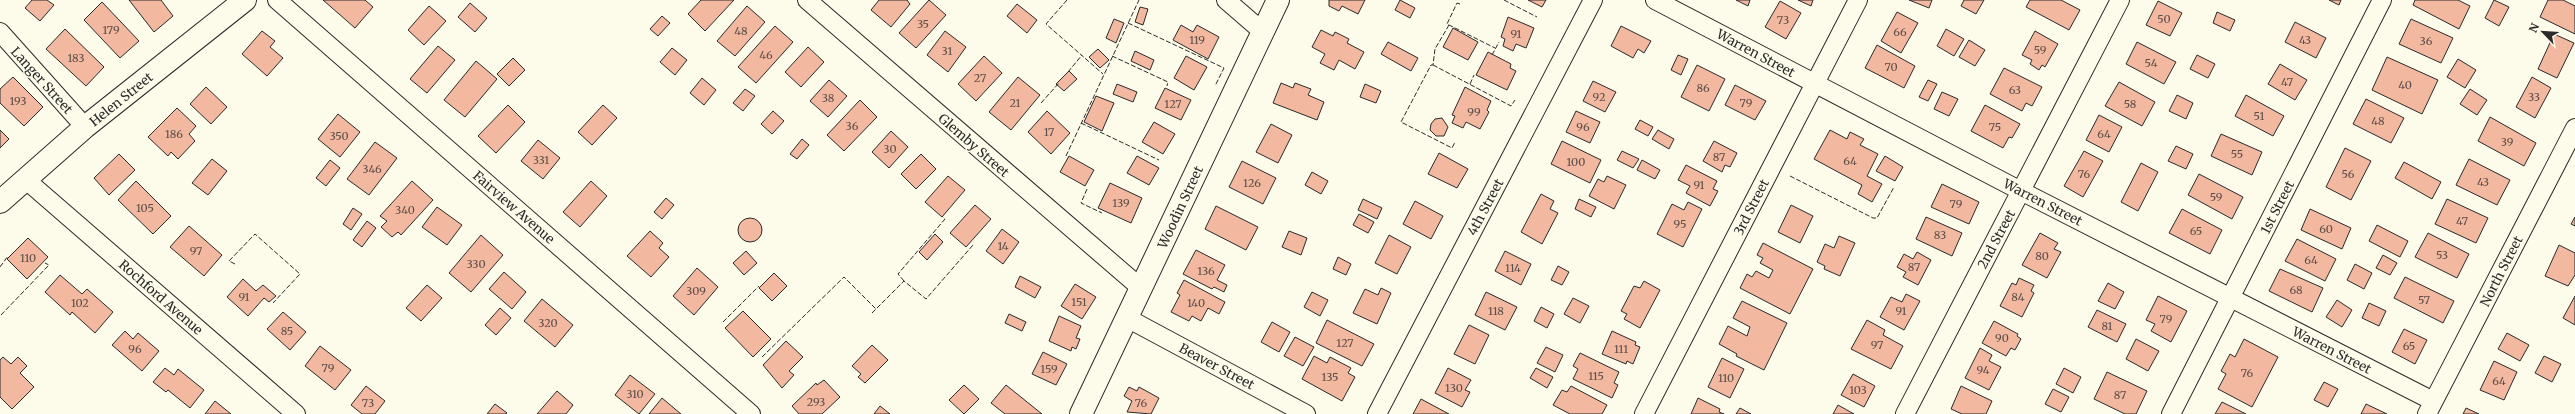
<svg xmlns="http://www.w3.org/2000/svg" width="2575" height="414" font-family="Merriweather,serif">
  <rect width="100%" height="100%" fill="#fdfbea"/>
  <path fill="#f2b8a0" stroke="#2b2b2b" d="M 32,0 L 47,0 L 54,5 L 40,21 L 25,8 Z
    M 129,0 L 161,0 L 173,16 L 154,32 Z
    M 323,0 L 365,0 L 373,7 L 355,28 Z
    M 701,0 L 734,0 L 705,31 L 688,14 Z
    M 879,0 L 907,0 L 910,4 L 891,27 L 871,10 Z
    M 929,0 L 946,15 L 916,48 L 899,33 Z
    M 1329,0 L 1365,0 L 1358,14 L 1342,6 L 1339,11 L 1329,6 Z
    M 1400,0 L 1415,8 L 1410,18 L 1395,10 Z
    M 1528,0 L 1546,0 L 1542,7 Z
    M 1736,0 L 1750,0 L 1748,6 Z
    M 1798,0 L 1813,0 L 1811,6 Z
    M 1909,0 L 1932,0 L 1929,8 Z
    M 1964,0 L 1984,0 L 1976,14 L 1961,6 Z
    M 2030,0 L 2061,0 L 2080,10 L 2069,30 L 2026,7 Z
    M 2329,0 L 2341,0 L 2339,5 Z
    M 2415,0 L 2458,0 L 2470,6 L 2459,29 L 2413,5 Z
    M 2494,0 L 2509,7 L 2499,26 L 2485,18 Z
    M 2548,0 L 2563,0 L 2575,6 L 2575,34 L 2540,17 Z
    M 1780,1 L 1801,13 L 1786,39 L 1765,27 Z
    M 2158,1 L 2182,13 L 2170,36 L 2146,25 Z
    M 102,2 L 139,41 L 120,58 L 84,20 Z
    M 470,3 L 487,18 L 475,32 L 458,17 Z
    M 1017,4 L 1037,20 L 1027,33 L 1007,16 Z
    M 429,6 L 446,21 L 424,45 L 408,30 Z
    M 747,6 L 765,22 L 735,56 L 717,41 Z
    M 1140,7 L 1148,9 L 1143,25 L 1135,22 Z
    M 1897,12 L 1918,23 L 1901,53 L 1881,41 Z
    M 2217,12 L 2235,20 L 2230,31 L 2213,23 Z
    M 662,16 L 670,23 L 658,36 L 650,29 Z
    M 1508,17 L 1534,28 L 1526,48 L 1516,44 L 1513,51 L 1503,46 L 1505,39 L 1501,37 Z
    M 1114,19 L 1124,23 L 1116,43 L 1106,38 Z
    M 2411,19 L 2453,38 L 2441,63 L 2399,44 Z
    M 2295,22 L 2326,38 L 2316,58 L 2285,42 Z
    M 1181,25 L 1193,32 L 1197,25 L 1219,37 L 1208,59 L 1173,40 Z
    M 775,26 L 793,42 L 756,83 L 738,67 Z
    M 1621,26 L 1651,41 L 1644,53 L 1638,49 L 1633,58 L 1611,46 Z
    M 1453,28 L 1478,42 L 1468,60 L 1443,47 Z
    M 65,29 L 104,67 L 86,86 L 46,49 Z
    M 1946,29 L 1964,39 L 1954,56 L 1937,46 Z
    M 1321,30 L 1333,36 L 1335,32 L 1349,39 L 1347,43 L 1364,52 L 1355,69 L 1339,60 L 1334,70 L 1320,63 L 1325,54 L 1312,47 Z
    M 262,31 L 275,41 L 270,47 L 283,58 L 267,76 L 242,54 Z
    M 945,31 L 966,47 L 948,72 L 927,55 Z
    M 2035,31 L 2058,44 L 2045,67 L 2042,65 L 2039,70 L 2030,64 L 2032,60 L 2022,55 Z
    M 2554,34 L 2574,43 L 2557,78 L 2538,69 Z
    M 1969,40 L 1985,50 L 1975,66 L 1959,57 Z
    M 1388,42 L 1418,58 L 1411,71 L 1381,54 Z
    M 2137,42 L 2176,62 L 2164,84 L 2126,64 Z
    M 1877,45 L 1915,66 L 1904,88 L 1865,68 Z
    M 438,46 L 455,60 L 427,93 L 410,79 Z
    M 808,47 L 824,62 L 801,87 L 785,72 Z
    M 672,48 L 687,60 L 675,75 L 660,62 Z
    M 1098,49 L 1109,60 L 1100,68 L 1089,57 Z
    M 1135,51 L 1154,60 L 1150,70 L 1131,61 Z
    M 1488,52 L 1511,64 L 1510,68 L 1516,71 L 1507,90 L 1476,75 Z
    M 1678,55 L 1688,59 L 1681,75 L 1671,70 Z
    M 2197,55 L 2215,64 L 2208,78 L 2190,69 Z
    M 984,56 L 1002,73 L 976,101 L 958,84 Z
    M 1186,56 L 1207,67 L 1194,90 L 1174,78 Z
    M 2387,57 L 2438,80 L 2422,114 L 2372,90 Z
    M 513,58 L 525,70 L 509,86 L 497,74 Z
    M 2458,59 L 2476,70 L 2465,88 L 2447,77 Z
    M 476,61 L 497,79 L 465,117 L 444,100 Z
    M 2280,64 L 2307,80 L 2295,100 L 2268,84 Z
    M 1697,65 L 1725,79 L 1709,111 L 1681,97 Z
    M 2004,68 L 2042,87 L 2032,106 L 2026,103 L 2022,111 L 1990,94 Z
    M 1069,71 L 1077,79 L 1064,91 L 1056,84 Z
    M 13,77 L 43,107 L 24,126 L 0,103 L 0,89 Z
    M 1018,77 L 1040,95 L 1011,130 L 989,112 Z
    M 2532,77 L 2551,88 L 2535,118 L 2516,107 Z
    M 702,78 L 716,90 L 704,105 L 690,93 Z
    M 829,80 L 847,96 L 828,117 L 810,101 Z
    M 1928,80 L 1937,84 L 1928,101 L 1919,97 Z
    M 1593,81 L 1616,92 L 1605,112 L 1583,101 Z
    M 2119,82 L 2155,102 L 2142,126 L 2105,106 Z
    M 1281,83 L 1293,88 L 1295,83 L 1311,89 L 1308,95 L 1324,102 L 1317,120 L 1273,103 Z
    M 1117,84 L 1137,92 L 1133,102 L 1113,94 Z
    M 1365,84 L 1381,91 L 1376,103 L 1360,97 Z
    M 1735,85 L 1766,101 L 1755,120 L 1725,105 Z
    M 206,87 L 227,107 L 211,124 L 190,104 Z
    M 1465,87 L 1491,101 L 1487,110 L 1489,112 L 1480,129 L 1466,122 L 1463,128 L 1452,123 L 1455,116 L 1452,115 Z
    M 1165,88 L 1191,100 L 1181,120 L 1155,108 Z
    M 745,89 L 755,96 L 743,111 L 733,103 Z
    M 2470,89 L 2487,100 L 2477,115 L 2460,104 Z
    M 1942,92 L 1958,99 L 1949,116 L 1934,109 Z
    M 2177,95 L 2193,103 L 2186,119 L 2169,111 Z
    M 2246,95 L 2284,116 L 2273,136 L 2235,116 Z
    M 1096,96 L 1114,103 L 1102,131 L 1084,122 Z
    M 2366,99 L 2404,118 L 2391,143 L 2353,124 Z
    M 860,100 L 877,117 L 844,151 L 827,135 Z
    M 508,105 L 525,122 L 496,153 L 478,136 Z
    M 603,105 L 617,118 L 592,145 L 578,132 Z
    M 1985,105 L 2020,124 L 2012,138 L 2009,137 L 2003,148 L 1971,131 Z
    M 177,108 L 196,126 L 189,134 L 195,141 L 178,159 L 171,152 L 168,156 L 148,137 Z
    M 773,111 L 784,121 L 772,134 L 761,124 Z
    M 1047,111 L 1070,133 L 1051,154 L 1028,132 Z
    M 1576,111 L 1600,122 L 1590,143 L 1566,132 Z
    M 338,114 L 360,132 L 340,157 L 318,139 Z
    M 2099,115 L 2122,127 L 2109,152 L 2086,140 Z
    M 2490,117 L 2536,143 L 2524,166 L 2478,141 Z
    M 1442,118 L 1448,127 L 1444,136 L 1436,136 L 1430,130 L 1431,124 L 1435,119 Z
    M 1640,120 L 1653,127 L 1648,136 L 1635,129 Z
    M 1154,122 L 1175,134 L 1163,154 L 1142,142 Z
    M 1271,124 L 1292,135 L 1278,163 L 1256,152 Z
    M 0,130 L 9,139 L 0,148 Z
    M 1658,130 L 1674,139 L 1669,149 L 1652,139 Z
    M 1830,130 L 1847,139 L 1850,132 L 1864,139 L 1860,145 L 1878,154 L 1867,176 L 1882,184 L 1872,202 L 1858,194 L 1862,185 L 1814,159 Z
    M 891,131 L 908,147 L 889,168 L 872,152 Z
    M 2221,134 L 2262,152 L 2252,175 L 2211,156 Z
    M 802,139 L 809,145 L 797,159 L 790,154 Z
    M 538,140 L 560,158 L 543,179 L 521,161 Z
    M 1562,141 L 1601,160 L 1590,183 L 1551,164 Z
    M 1714,141 L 1737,153 L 1730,167 L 1725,165 L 1722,172 L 1703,161 Z
    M 375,142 L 397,158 L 369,195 L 347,179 Z
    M 2176,146 L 2193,154 L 2186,169 L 2168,161 Z
    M 2345,148 L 2371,161 L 2351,200 L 2326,187 Z
    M 1622,151 L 1639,159 L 1633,168 L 1617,160 Z
    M 2084,151 L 2103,161 L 2083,197 L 2064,186 Z
    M 1439,153 L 1468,169 L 1457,188 L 1428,174 Z
    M 119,154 L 135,170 L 109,195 L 94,178 Z
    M 921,154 L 936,169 L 916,189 L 901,174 Z
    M 1069,156 L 1094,170 L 1085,186 L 1060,172 Z
    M 1137,156 L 1159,168 L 1149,185 L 1127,173 Z
    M 1885,156 L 1903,167 L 1895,181 L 1876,171 Z
    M 212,159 L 227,171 L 208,195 L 192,183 Z
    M 2469,159 L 2510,180 L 2497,205 L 2456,185 Z
    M 330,160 L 340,168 L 326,186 L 316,178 Z
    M 1642,160 L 1660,170 L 1655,179 L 1637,170 Z
    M 1242,161 L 1276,178 L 1263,204 L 1229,187 Z
    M 2404,162 L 2441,182 L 2432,199 L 2395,178 Z
    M 2141,163 L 2158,172 L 2138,211 L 2121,202 Z
    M 1686,165 L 1717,181 L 1713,189 L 1718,191 L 1710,206 L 1686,193 L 1690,186 L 1678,180 Z
    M 1312,172 L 1328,181 L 1321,194 L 1305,185 Z
    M 2199,174 L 2243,197 L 2232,219 L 2188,195 Z
    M 948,176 L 965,190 L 942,217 L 925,202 Z
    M 1607,176 L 1626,185 L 1614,209 L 1589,196 L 1598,179 L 1604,182 Z
    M 136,181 L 171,216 L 153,234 L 118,200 Z
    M 412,181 L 433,200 L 401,235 L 398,232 L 392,237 L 381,227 L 387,221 L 380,216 Z
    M 591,181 L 607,196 L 580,227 L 563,212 Z
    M 1110,183 L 1142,198 L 1131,223 L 1098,208 Z
    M 1942,184 L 1979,202 L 1969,224 L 1931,207 Z
    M 1541,194 L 1554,201 L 1550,209 L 1558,213 L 1542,244 L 1521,232 Z
    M 666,198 L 674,205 L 662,219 L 654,212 Z
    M 1363,199 L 1382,208 L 1377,219 L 1358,210 Z
    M 1579,199 L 1596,207 L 1591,217 L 1575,209 Z
    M 2447,199 L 2488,218 L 2476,243 L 2435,224 Z
    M 1415,201 L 1443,216 L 1431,239 L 1403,224 Z
    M 1688,202 L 1702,209 L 1683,247 L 1657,234 L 1672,204 L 1684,210 Z
    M 975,205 L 991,219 L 966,247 L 950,233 Z
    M 1791,205 L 1813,216 L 1800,243 L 1778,232 Z
    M 1216,206 L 1258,227 L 1246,250 L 1205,229 Z
    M 437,207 L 462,225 L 447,245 L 422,227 Z
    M 353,208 L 362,214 L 351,230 L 343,224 Z
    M 2182,209 L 2222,230 L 2210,254 L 2169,233 Z
    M 2310,209 L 2351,228 L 2342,249 L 2301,230 Z
    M 1359,214 L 1374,222 L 1368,233 L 1353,225 Z
    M 1926,217 L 1962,233 L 1952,256 L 1916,239 Z
    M 2575,217 L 2575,226 L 2571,224 Z
    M738 230a12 12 0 1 1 24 0a12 12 0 1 1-24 0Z
    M 367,221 L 376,228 L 362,247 L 353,240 Z
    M 2377,225 L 2408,241 L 2400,257 L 2369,241 Z
    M 189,226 L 222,255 L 204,276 L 170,247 Z
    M 1002,229 L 1019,242 L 1003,264 L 986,251 Z
    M 650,231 L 663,243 L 659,248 L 669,257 L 651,277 L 627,256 Z
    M 1289,231 L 1307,238 L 1301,255 L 1282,247 Z
    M 2040,233 L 2058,243 L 2054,249 L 2061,252 L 2047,278 L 2022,265 Z
    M 2428,233 L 2469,254 L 2457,278 L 2415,257 Z
    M 935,234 L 943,242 L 927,260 L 919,252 Z
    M 481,235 L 503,255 L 471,292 L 449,273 Z
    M 1389,235 L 1411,247 L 1397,274 L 1375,263 Z
    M 1839,236 L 1855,243 L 1840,276 L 1824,269 L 1825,266 L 1817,262 L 1825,244 L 1834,248 Z
    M 28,238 L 48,257 L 27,279 L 7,259 Z
    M 2297,239 L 2336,259 L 2325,281 L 2285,261 Z
    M 1763,243 L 1813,269 L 1790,314 L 1740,288 L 1747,274 L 1752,277 L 1756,271 L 1769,278 L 1773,270 L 1760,263 L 1763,258 L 1757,255 Z
    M 2559,245 L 2575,253 L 2575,275 L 2568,286 L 2545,276 Z
    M 1196,250 L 1225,265 L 1217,280 L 1227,285 L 1224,292 L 1214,287 L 1212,289 L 1183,274 Z
    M 746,251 L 757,263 L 744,275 L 733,263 Z
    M 1505,251 L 1531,264 L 1521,285 L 1495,271 Z
    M 1917,252 L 1931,260 L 1918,285 L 1903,277 L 1906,272 L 1897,267 L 1904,254 L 1913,259 Z
    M 2383,255 L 2397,263 L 2390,275 L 2376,268 Z
    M 1338,257 L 1351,264 L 1346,275 L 1333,269 Z
    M 2355,264 L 2372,273 L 2364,289 L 2347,280 Z
    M 1558,266 L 1569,272 L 1562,285 L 1551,280 Z
    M 697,268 L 718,287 L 694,315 L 673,296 Z
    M 2280,269 L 2323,288 L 2312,312 L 2269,291 Z
    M 504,272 L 526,292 L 512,309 L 489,289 Z
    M 774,273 L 787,286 L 772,301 L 759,288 Z
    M 60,275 L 82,294 L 87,289 L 113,312 L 95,333 L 72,312 L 70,315 L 45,292 Z
    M 1020,276 L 1041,287 L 1035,298 L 1015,287 Z
    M 2405,277 L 2454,301 L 2443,323 L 2394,298 Z
    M 2019,278 L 2034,285 L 2031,291 L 2034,293 L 2022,317 L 2000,306 L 2012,283 L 2016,285 Z
    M 243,279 L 256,291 L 263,285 L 276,296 L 269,302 L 264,298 L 248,316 L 227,297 Z
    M 1184,280 L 1225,302 L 1219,314 L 1208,308 L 1201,321 L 1192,316 L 1189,321 L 1171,312 L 1180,295 L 1177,293 Z
    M 1644,281 L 1660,290 L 1640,328 L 1624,319 L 1627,314 L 1621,311 L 1634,286 L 1640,288 Z
    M 2108,283 L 2124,292 L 2115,309 L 2098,301 Z
    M 1075,284 L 1096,297 L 1082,319 L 1061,306 Z
    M 427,285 L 442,298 L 421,321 L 406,308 Z
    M 1381,288 L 1391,293 L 1377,324 L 1353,313 L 1365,289 L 1378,295 Z
    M 1312,292 L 1328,300 L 1320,316 L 1304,307 Z
    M 1486,292 L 1517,307 L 1505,330 L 1475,315 Z
    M 1906,294 L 1920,301 L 1904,330 L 1880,317 L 1891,297 L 1902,302 Z
    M 2158,296 L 2187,311 L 2171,342 L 2151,331 L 2155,324 L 2146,320 Z
    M 2575,296 L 2575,325 L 2563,318 Z
    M 1573,298 L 1589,306 L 1580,323 L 1564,314 Z
    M 542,299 L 573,325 L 555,347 L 524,321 Z
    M 2337,300 L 2352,310 L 2342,327 L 2326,317 Z
    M 1742,301 L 1787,323 L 1764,370 L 1736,356 L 1737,354 L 1719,344 L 1728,326 L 1747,336 L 1750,327 L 1733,318 Z
    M 2369,303 L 2386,311 L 2379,326 L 2362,318 Z
    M 1541,307 L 1554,314 L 1547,328 L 1534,321 Z
    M 500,308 L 511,318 L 496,335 L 485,325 Z
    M 2097,310 L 2126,324 L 2117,342 L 2088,327 Z
    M 743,311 L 771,339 L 753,357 L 725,328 Z
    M 283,312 L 306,332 L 290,350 L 267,329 Z
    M 1009,314 L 1026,322 L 1022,331 L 1005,323 Z
    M 1059,316 L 1081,326 L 1076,338 L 1080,339 L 1076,349 L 1072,347 L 1071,351 L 1049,341 Z
    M 1327,320 L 1374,344 L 1362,366 L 1316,343 Z
    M 1867,320 L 1885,330 L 1883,335 L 1903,346 L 1891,369 L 1851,349 Z
    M 1994,321 L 2018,334 L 2017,336 L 2021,339 L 2015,350 L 2011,348 L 2006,356 L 1982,343 Z
    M 1272,322 L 1290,332 L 1279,352 L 1261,342 Z
    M 1469,325 L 1489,335 L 1475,364 L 1454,354 Z
    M 2404,329 L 2427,340 L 2415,364 L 2392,352 Z
    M 125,331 L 133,339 L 138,333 L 159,351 L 142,371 L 112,345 Z
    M 1612,331 L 1636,342 L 1635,345 L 1640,347 L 1633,364 L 1627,361 L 1626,364 L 1602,354 Z
    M 2507,333 L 2529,345 L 2520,361 L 2498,349 Z
    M 1295,337 L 1314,347 L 1303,366 L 1284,356 Z
    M 2136,339 L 2159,351 L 2148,371 L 2126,359 Z
    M 2244,339 L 2278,357 L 2252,407 L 2218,389 L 2226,374 L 2221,371 L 2230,354 L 2235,357 Z
    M 786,341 L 803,357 L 789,371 L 794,375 L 782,388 L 763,365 Z
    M 872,345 L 888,360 L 865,383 L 858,377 L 861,374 L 852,366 Z
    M 320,346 L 351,370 L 335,390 L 305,366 Z
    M 1546,347 L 1563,355 L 1555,372 L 1537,363 Z
    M 1980,348 L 1992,355 L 1989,361 L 2001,367 L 1989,390 L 1965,378 Z
    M 1043,352 L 1067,364 L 1056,385 L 1032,374 Z
    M 1580,353 L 1619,372 L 1614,383 L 1618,385 L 1612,398 L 1573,379 L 1578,369 L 1573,366 Z
    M 1314,356 L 1327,363 L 1330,357 L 1351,368 L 1348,373 L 1355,377 L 1342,401 L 1302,379 Z
    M 2544,356 L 2561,364 L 2552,382 L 2535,373 Z
    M 3,357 L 11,364 L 18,357 L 27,366 L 20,373 L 34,387 L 12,409 L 0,397 L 0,360 Z
    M 1722,358 L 1744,369 L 1730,398 L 1708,387 Z
    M 2494,361 L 2517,372 L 2504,400 L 2480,390 Z
    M 165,368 L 174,375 L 178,369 L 204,390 L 190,408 L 168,390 L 166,392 L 153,382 Z
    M 1448,368 L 1471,380 L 1465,390 L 1470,392 L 1462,407 L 1435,393 Z
    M 1536,368 L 1553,377 L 1547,388 L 1530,378 Z
    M 2064,368 L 2081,377 L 2073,393 L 2056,384 Z
    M 2107,372 L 2147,391 L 2136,414 L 2125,414 L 2094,399 Z
    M 1853,374 L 1875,386 L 1864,407 L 1841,395 Z
    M 630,375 L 655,394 L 639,414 L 615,395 Z
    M 824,380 L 840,397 L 822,414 L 799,414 L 792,406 L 816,383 L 817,385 Z
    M 2324,382 L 2338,389 L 2328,407 L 2314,400 Z
    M 964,385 L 979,399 L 964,414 L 949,400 Z
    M 1006,385 L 1042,414 L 1005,414 L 991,403 Z
    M 366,386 L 385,401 L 375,414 L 362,414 L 351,405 Z
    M 1571,386 L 1607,405 L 1602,414 L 1570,414 L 1553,405 L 1562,390 L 1567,392 Z
    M 1961,386 L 1992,401 L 1986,414 L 1962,414 L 1951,409 Z
    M 1129,387 L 1137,391 L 1139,387 L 1159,398 L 1151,414 L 1127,412 L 1132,401 L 1124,396 Z
    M 2053,389 L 2069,397 L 2061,412 L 2045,404 Z
    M 557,391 L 573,405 L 566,414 L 537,414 Z
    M 662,398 L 681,414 L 649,414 Z
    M 1698,398 L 1720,409 L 1719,412 L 1724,414 L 1691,414 Z
    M 1421,399 L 1449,414 L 1413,414 Z
    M 215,401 L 231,414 L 205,414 Z
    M 2222,402 L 2246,414 L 2215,414 Z
    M 495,404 L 507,413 L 505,414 L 487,414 Z
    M 2366,404 L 2387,414 L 2361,414 Z
    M 1838,405 L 1854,414 L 1833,414 Z
    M 880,406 L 890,414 L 874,414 Z
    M 1740,408 L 1751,414 L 1736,414 Z
    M 2466,408 L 2479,414 L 2463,414 Z"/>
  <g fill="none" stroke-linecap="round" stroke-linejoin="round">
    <g stroke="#2b2b2b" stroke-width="20">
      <path id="street" d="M 277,0 L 751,414
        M 807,0 L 1142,289
        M 1226,0 L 1263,32
        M 1655,0 L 2021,191 L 2433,401
        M 0,32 L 85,127
        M 25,179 L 296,414
        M 1127,318 L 1306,414
        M 1377,414 L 1593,0
        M 1644,414 L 1858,0
        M 1905,414 L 2120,0
        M 2171,414 L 2382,0
        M 2427,414 L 2575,128"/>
    </g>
    <g stroke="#2b2b2b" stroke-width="24">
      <path id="secondary" d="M 0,202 L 85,127 L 245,0
        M 1081,414 L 1278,0"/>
    </g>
    <use href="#street" stroke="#fdfbea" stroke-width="18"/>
    <use href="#secondary" stroke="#fdfbea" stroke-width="22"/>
    <path stroke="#2b2b2b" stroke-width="1" stroke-dasharray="5 2" stroke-linecap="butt" d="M 1067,0 L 1046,24 L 1103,74
      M 1504,0 L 1537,17
      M 1460,4 L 1457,3 L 1447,24 L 1495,48
      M 1128,23 L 1224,68 L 1215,86
      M 1449,25 L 1435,49 L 1433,65 L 1431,65 L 1401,122 L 1452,148 L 1455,142
      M 1492,55 L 1499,42
      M 1112,56 L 1168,82 L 1167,86
      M 1433,65 L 1511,106 L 1515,100
      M 1068,72 L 1082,55
      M 1470,84 L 1474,75
      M 1041,103 L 1059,83
      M 1081,123 L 1159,160
      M 1066,156 L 1139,0
      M 1790,176 L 1873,218 L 1877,218 L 1894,187
      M 1087,189 L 1081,203 L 1102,213
      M 235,264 L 229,261 L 255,234 L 300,274 L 273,303
      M 0,267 L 8,256
      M 904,281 L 898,274 L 945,219 L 942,216
      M 872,313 L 904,281 L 926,299 L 973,245
      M 1,315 L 49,265 L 45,263
      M 723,322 L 759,286
      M 762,357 L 844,277 L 876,309"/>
  </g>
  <g text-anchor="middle" stroke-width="3" stroke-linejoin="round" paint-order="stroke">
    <g font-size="11" fill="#5d4e48">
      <text x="2164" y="23">50</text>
      <text x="1783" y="24">73</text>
      <text x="923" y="28">35</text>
      <text x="111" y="34">179</text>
      <text x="741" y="35">48</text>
      <text x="1900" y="36">66</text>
      <text x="1516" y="38">91</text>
      <text x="1197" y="44">119</text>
      <text x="2305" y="44">43</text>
      <text x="2426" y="45">36</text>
      <text x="2040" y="54">59</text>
      <text x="947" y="55">31</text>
      <text x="766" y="59">46</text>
      <text x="76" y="62">183</text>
      <text x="2151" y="67">54</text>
      <text x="1891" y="71">70</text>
      <text x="980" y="82">27</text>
      <text x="2287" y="86">47</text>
      <text x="2405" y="89">40</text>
      <text x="1703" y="92">86</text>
      <text x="2015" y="94">63</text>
      <text x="1599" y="101">92</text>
      <text x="2534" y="101">33</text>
      <text x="828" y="102">38</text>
      <text x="18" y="105">193</text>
      <text x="1015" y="107">21</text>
      <text x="1746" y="107">79</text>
      <text x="1173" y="108">127</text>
      <text x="2130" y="108">58</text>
      <text x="1474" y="116">99</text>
      <text x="2259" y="120">51</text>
      <text x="2378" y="125">48</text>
      <text x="852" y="130">36</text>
      <text x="1583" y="131">96</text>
      <text x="1995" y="131">75</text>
      <text x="1049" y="136">17</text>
      <text x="174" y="138">186</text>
      <text x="2104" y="138">64</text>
      <text x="339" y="140">350</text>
      <text x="2507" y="146">39</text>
      <text x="890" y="153">30</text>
      <text x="2237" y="158">55</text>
      <text x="1719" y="161">87</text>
      <text x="541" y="164">331</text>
      <text x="1850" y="165">64</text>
      <text x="1576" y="166">100</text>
      <text x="372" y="173">346</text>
      <text x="2084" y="178">76</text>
      <text x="2348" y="178">56</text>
      <text x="2483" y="186">43</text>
      <text x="1252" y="187">126</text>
      <text x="1699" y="189">91</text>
      <text x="2216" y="201">59</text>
      <text x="1121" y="207">139</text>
      <text x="1956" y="208">79</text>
      <text x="145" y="212">105</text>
      <text x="405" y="214">340</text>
      <text x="2462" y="225">47</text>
      <text x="1680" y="228">95</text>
      <text x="2326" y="233">60</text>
      <text x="2196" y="235">65</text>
      <text x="1940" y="239">83</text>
      <text x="1003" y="250">14</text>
      <text x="196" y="255">97</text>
      <text x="2442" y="259">53</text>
      <text x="2042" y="260">80</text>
      <text x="28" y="262">110</text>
      <text x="2311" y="264">64</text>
      <text x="476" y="268">330</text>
      <text x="1914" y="271">87</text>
      <text x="1513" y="272">114</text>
      <text x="1206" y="275">136</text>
      <text x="2296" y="294">68</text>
      <text x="696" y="295">309</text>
      <text x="244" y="301">91</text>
      <text x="2018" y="301">84</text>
      <text x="2424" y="304">57</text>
      <text x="1079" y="306">151</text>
      <text x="80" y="307">102</text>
      <text x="1196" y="307">140</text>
      <text x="1496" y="315">118</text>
      <text x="1901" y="315">91</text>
      <text x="2166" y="323">79</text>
      <text x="548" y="327">320</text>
      <text x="2107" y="330">81</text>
      <text x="287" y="335">85</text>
      <text x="2002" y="342">90</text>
      <text x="1345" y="347">127</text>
      <text x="1877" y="349">97</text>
      <text x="2409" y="350">65</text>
      <text x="135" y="353">96</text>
      <text x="1621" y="353">111</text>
      <text x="328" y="372">79</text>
      <text x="1049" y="373">159</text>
      <text x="1983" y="374">94</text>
      <text x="2247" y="377">76</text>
      <text x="1596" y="380">115</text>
      <text x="1330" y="381">135</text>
      <text x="1726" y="382">110</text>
      <text x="2499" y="385">64</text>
      <text x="1454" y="392">130</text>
      <text x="1858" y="394">103</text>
      <text x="635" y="398">310</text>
      <text x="2120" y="399">87</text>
      <text x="816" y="406">293</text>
      <text x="368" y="407">73</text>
      <text x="1141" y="407">76</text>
    </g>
    <g font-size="13" fill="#2b2b2b" stroke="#fdfbea">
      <text transform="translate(1756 53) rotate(28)" y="5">Warren Street</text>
      <text transform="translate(42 80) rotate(48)" y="5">Langer Street</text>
      <text transform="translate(121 99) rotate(-39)" y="5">Helen Street</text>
      <text transform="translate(974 145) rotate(41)" y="5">Glemby Street</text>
      <text transform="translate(2043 202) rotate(27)" y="5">Warren Street</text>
      <text transform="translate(514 207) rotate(41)" y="5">Fairview Avenue</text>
      <text transform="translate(1180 207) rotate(-65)" y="5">Woodin Street</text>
      <text transform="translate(1485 207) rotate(-62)" y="5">4th Street</text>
      <text transform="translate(1751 207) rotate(-63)" y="5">3rd Street</text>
      <text transform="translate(2277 207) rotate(-63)" y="5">1st Street</text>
      <text transform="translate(1996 239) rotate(-62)" y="5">2nd Street</text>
      <text transform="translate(2501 271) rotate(-63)" y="5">North Street</text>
      <text transform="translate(161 297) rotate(41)" y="5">Rochford Avenue</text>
      <text transform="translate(2332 350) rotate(27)" y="5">Warren Street</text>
      <text transform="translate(1217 366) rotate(28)" y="5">Beaver Street</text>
    </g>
  </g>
  <g transform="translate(2543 32) rotate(295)" stroke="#fdfbea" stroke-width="3" paint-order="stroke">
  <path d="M0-3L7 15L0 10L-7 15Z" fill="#2b2b2b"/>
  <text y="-6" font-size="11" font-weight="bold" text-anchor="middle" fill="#2b2b2b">N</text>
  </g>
</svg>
